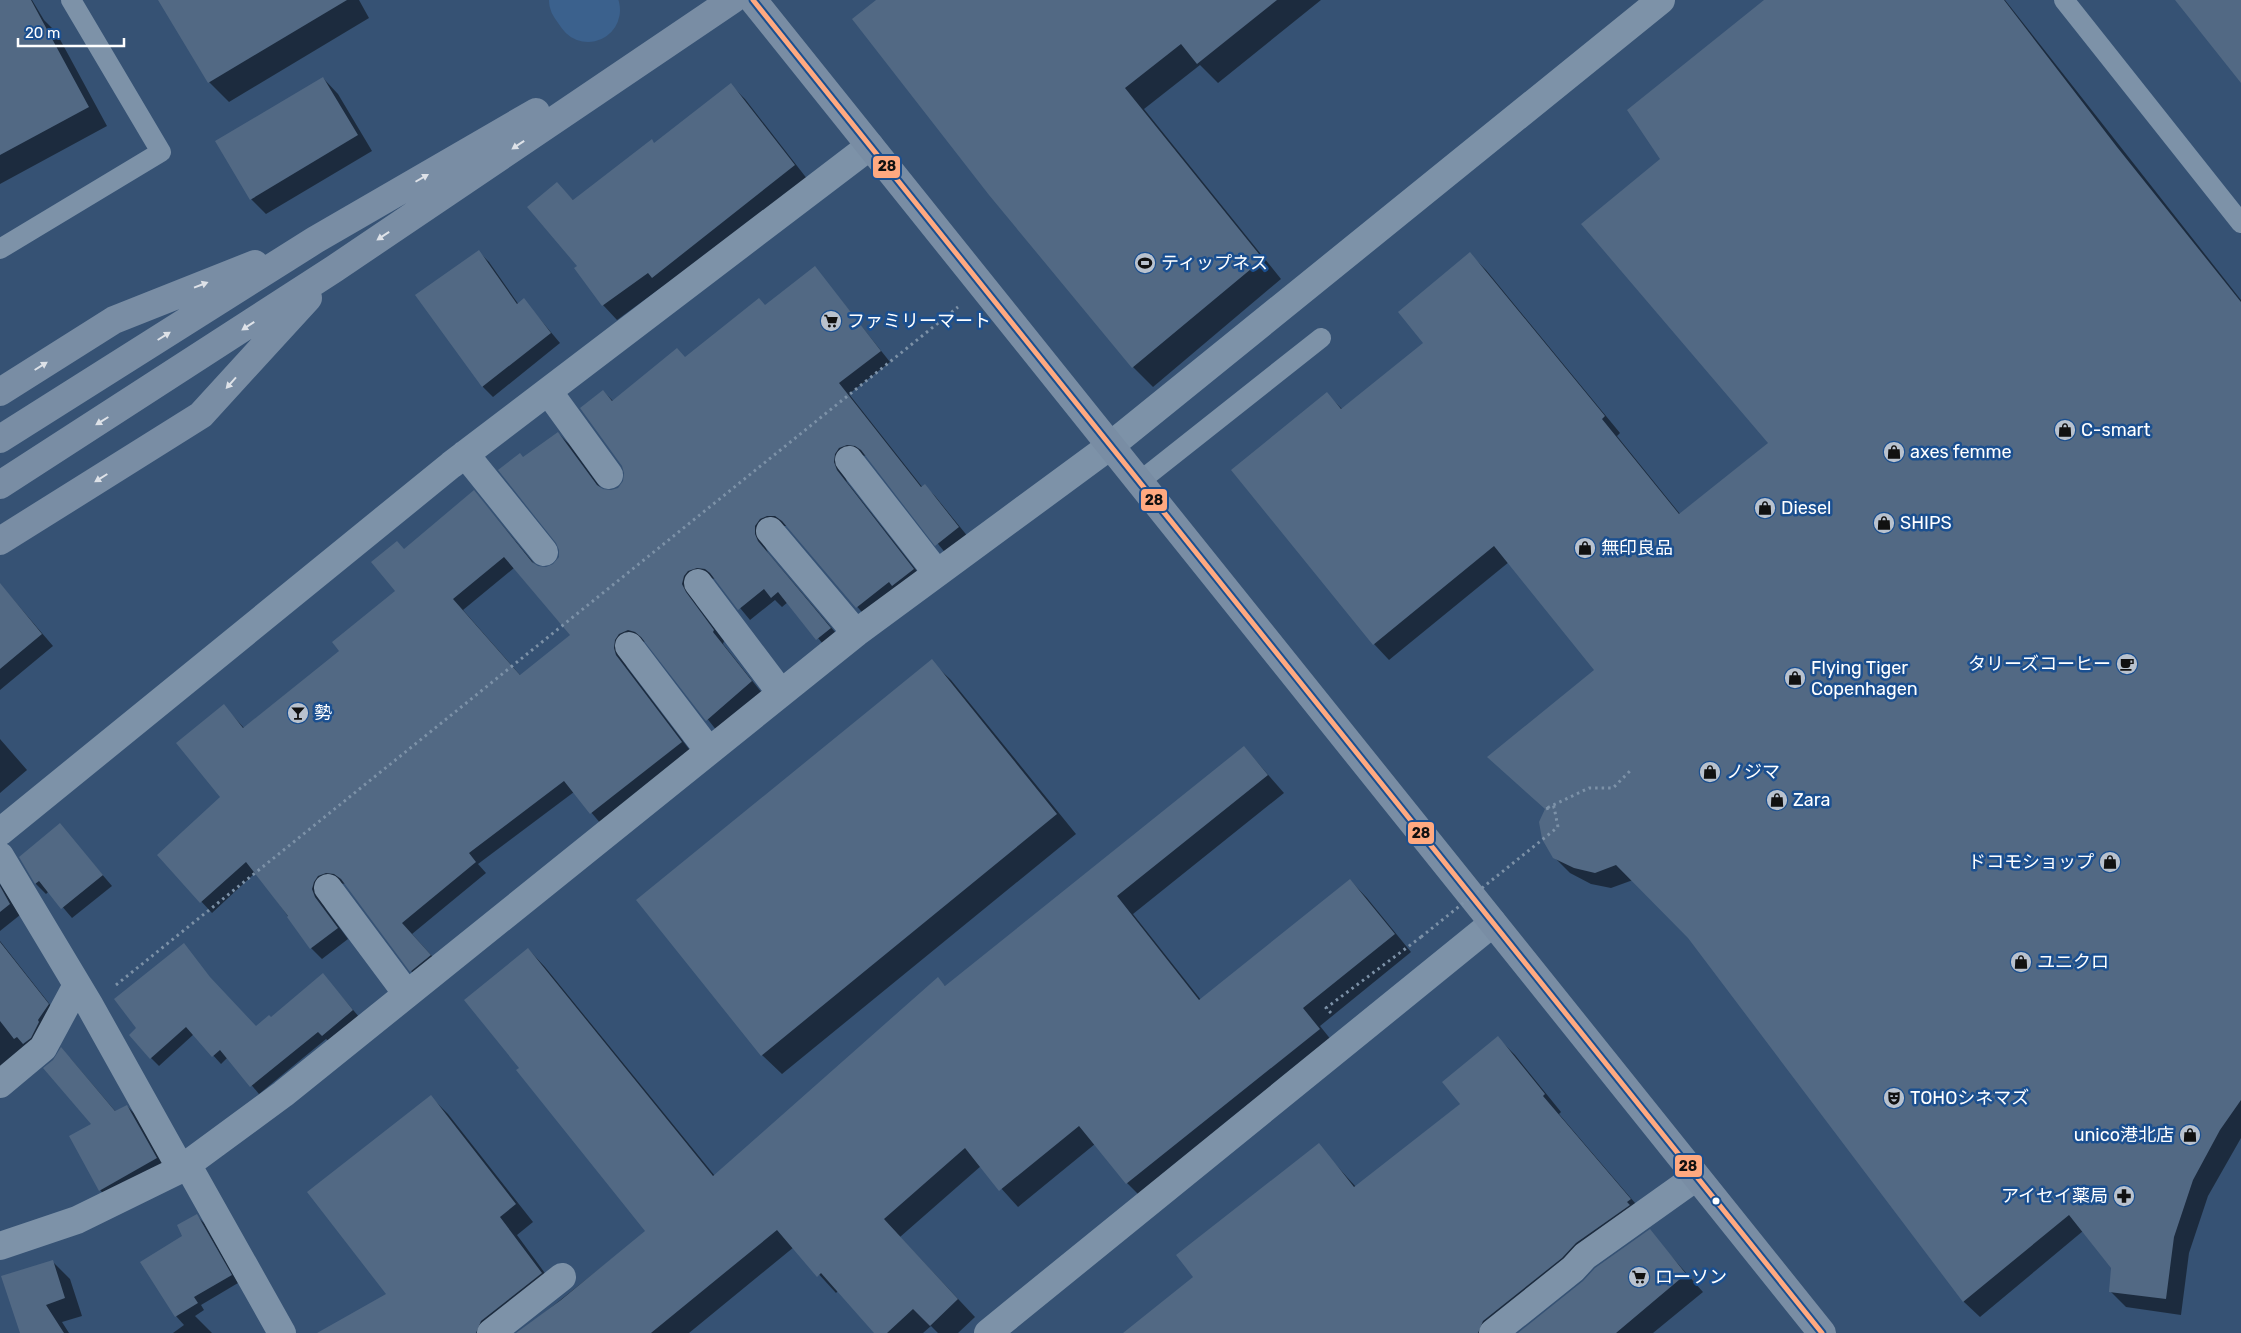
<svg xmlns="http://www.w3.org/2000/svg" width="2241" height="1333" font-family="Rubik,'Noto Sans JP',sans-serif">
  <rect width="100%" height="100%" fill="#365274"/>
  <path fill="#0007" fill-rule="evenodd" d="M 0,0 L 32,0 L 44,20 L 56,32 L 107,126 L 0,184 Z
    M 160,0 L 359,0 L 369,18 L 229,102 L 209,82 Z
    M 878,0 L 1321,0 L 1218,83 L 1200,65 L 1144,109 L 1281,279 L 1153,387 L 1133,367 Z
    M 1766,0 L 2005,0 L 2241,300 L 2241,1138 L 2208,1196 L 2189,1253 L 2181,1315 L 2126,1307 L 2110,1291 L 2112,1268 L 2083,1231 L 1980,1317 L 1964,1302 L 1689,937 L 1633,880 L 1611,888 L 1591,884 L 1570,873 L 1554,857 L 1596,670 L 1509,562 L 1389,660 L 1374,644 L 1327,394 L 1342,409 L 1425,343 L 1470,254 L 1486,270 L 1620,433 L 1617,436 L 1680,514 L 1770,443 L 1662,159 Z
    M 323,78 L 338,94 L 372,151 L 266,214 L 251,199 Z
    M 731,85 L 745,99 L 808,180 L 667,292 L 662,287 L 617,320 L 603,305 L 576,268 L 579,266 L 557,184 L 574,201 L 655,144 Z
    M 479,252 L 489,262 L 519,305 L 524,300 L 560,343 L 493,397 L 483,387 L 417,295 Z
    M 815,268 L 890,362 L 849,394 L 923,488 L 925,486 L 935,496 L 969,538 L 947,555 L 867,456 L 859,455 L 844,473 L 847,482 L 924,580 L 867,618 L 787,526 L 778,526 L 765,546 L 768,553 L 841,639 L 828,650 L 788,602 L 782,607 L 775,600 L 750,620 L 716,579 L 708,578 L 693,596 L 696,604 L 724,641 L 723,644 L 762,693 L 717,731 L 647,642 L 639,641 L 624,659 L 627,667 L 692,753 L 601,824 L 574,792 L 478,864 L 486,873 L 412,934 L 441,966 L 422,981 L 411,971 L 346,884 L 337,883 L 323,901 L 326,909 L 348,939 L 322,959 L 311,948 L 256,872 L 212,913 L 158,855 L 222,797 L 224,706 L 244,728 L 341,651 L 396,591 L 404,550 L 474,491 L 537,567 L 546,569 L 554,565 L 560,558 L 561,550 L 524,459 L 558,433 L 569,444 L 603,491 L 611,492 L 619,489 L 625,481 L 626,473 L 603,391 L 613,401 L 686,358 L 766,306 ZM 514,568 L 571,635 L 521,676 L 463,610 Z
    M 0,584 L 53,646 L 0,690 Z
    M 931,661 L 951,680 L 1076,834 L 782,1074 L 762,1055 Z
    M 0,739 L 27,770 L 0,793 Z
    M 1244,747 L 1284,793 L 1133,914 L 1201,1000 L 1350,880 L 1367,898 L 1411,952 L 1320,1026 L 1336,1046 L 1144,1200 L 1127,1183 L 1095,1144 L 1018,1207 L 981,1166 L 900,1237 L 975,1317 L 958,1333 L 938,1333 L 931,1326 L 923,1333 L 876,1333 L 838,1291 L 836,1293 L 794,1247 L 689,1333 L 519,1333 L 647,1231 L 521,1068 L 528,949 L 545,967 L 715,1176 L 938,979 L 946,987 Z
    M 60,825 L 112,886 L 72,918 L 49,891 L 46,894 L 36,884 L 20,857 Z
    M 0,884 L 20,915 L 0,931 Z
    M 0,941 L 59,1016 L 0,1085 Z
    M 184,945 L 217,987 L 256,1028 L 330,983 L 360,1018 L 331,1043 L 326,1039 L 259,1094 L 228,1057 L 221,1064 L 194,1034 L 159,1066 L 151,1058 L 138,1028 Z
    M 1498,1038 L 1515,1055 L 1561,1112 L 1559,1114 L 1647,1217 L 1506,1333 L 1125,1333 L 1195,1277 L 1318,1145 L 1356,1187 L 1461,1104 Z
    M 70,1058 L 116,1112 L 127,1106 L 136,1115 L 165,1168 L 108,1199 L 100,1190 L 93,1125 Z
    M 431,1097 L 448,1114 L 533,1222 L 517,1235 L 558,1291 L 507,1333 L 320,1333 L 388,1294 Z
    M 197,1216 L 204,1223 L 238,1283 L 201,1305 L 204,1310 L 195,1316 L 212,1333 L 173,1333 L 184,1325 L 176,1316 L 184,1236 Z
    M 1649,1231 L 1703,1292 L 1653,1333 L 1520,1333 Z
    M 52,1261 L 70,1279 L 82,1316 L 62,1322 L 69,1333 L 21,1333 Z"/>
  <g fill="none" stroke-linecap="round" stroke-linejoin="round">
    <path stroke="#3b618d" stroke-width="64" d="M 581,0 L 588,10"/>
  </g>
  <path fill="#526984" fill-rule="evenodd" d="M 0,0 L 31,0 L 89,107 L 0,155 Z
    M 158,0 L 347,0 L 208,83 Z
    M 876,0 L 1277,0 L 1197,64 L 1181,44 L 1125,88 L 1263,259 L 1132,368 L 989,195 L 852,19 Z
    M 1764,0 L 2004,0 L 2117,147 L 2241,302 L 2241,1100 L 2220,1130 L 2193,1180 L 2174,1237 L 2166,1299 L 2109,1292 L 2111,1268 L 2069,1215 L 1963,1302 L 1688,938 L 1616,865 L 1595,873 L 1574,868 L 1553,858 L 1542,839 L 1539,822 L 1545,809 L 1487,757 L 1594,670 L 1494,546 L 1373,645 L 1231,470 L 1327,392 L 1341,409 L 1423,343 L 1398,312 L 1470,252 L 1605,416 L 1602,419 L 1679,514 L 1768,443 L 1581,224 L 1660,159 L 1627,110 Z
    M 2175,0 L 2241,0 L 2241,83 Z
    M 323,77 L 358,135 L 250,200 L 215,141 Z
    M 731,83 L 795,165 L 652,278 L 648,273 L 602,306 L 574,268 L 577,266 L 527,207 L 557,182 L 573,200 L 652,139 L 654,143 Z
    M 479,250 L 517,304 L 524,298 L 551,333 L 482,387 L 415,295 Z
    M 815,266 L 881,351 L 839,383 L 921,487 L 925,484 L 959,527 L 935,546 L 861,450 L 855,446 L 847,445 L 839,448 L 835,454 L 834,462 L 837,470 L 914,569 L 892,586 L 889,582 L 856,608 L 782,521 L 775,516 L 767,516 L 760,519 L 755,526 L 755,534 L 758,541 L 831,628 L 816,640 L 778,592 L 771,598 L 764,589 L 738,610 L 710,573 L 705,569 L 697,568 L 688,571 L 684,576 L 682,584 L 686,592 L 714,630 L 713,632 L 752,681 L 706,721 L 641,637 L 635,632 L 628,630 L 619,634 L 615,640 L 614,648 L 616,655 L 682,742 L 590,814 L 564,781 L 469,853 L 476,862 L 402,923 L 431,955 L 410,972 L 341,879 L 334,874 L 326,873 L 318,876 L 314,882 L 312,889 L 315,897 L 338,928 L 310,949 L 287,917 L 288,916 L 246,862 L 200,903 L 157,855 L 220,797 L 176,743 L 224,704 L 243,728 L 339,651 L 332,642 L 395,591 L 371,562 L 397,541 L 404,549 L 474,490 L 532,562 L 538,566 L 546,567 L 553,564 L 559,557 L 559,550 L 556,543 L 498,470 L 520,453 L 523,457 L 558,432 L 597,485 L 603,489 L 611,490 L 618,488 L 623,481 L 624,473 L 622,466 L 580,408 L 603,390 L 612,401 L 677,348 L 685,357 L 759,298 L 765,305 ZM 504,557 L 570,635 L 520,675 L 453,599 Z
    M 0,583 L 42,634 L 0,669 Z
    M 932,659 L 1057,814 L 761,1056 L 636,900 Z
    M 1244,746 L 1268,775 L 1117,896 L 1199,1000 L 1350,879 L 1395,934 L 1303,1008 L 1320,1029 L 1126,1184 L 1079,1126 L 999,1191 L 965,1148 L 884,1219 L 958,1299 L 930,1326 L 913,1309 L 887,1333 L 874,1333 L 821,1273 L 817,1277 L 777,1230 L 651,1333 L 516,1333 L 561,1300 L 645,1231 L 516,1070 L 519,1068 L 464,1000 L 528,948 L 713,1176 L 938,977 L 945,986 Z
    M 60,823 L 103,875 L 61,909 L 39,881 L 35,884 L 19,857 Z
    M 0,886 L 10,904 L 0,912 Z
    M 0,942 L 49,1004 L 38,1020 L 39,1022 L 31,1038 L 23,1044 L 17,1037 L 14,1039 L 0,1021 Z
    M 184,943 L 210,977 L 256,1026 L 269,1015 L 271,1017 L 323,973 L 353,1010 L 322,1036 L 318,1032 L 250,1087 L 220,1050 L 212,1057 L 186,1027 L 150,1059 L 129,1035 L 136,1028 L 114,999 Z
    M 1498,1036 L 1545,1094 L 1543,1096 L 1631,1199 L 1627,1202 L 1630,1205 L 1576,1243 L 1562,1258 L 1483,1321 L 1478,1333 L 1123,1333 L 1193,1277 L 1176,1255 L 1319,1143 L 1354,1187 L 1460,1104 L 1442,1082 Z
    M 61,1047 L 115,1111 L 127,1105 L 157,1158 L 99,1191 L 69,1136 L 91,1124 L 43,1068 L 53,1060 Z
    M 431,1095 L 516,1204 L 500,1217 L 542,1273 L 481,1321 L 476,1333 L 317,1333 L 386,1294 L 307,1192 Z
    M 197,1214 L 232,1275 L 194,1297 L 198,1303 L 175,1317 L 140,1262 L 182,1236 L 177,1225 Z
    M 1650,1229 L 1686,1274 L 1616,1333 L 1518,1333 L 1583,1281 L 1595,1268 Z
    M 53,1260 L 65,1298 L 46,1305 L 64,1333 L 20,1333 L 1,1276 Z"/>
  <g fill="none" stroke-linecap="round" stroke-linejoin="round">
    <path stroke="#7d92a8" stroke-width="3" stroke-dasharray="2.5 4" stroke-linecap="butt" d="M 1558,827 L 1554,807 L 1545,809 L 1589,788 L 1613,788 L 1630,771
      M 116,985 L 958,307
      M 1331,1013 L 1326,1008 L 1421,937"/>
    <path stroke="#7d92a8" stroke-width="20" d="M 2064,0 L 2241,223
      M 0,249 L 161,152 L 71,0
      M 1139,482 L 1321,338"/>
    <path stroke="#7d92a8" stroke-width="28" d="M 548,391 L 609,475
      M 465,454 L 544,552
      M 849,460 L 937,573
      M 770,531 L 856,633
      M 698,583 L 781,693
      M 629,646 L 709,751
      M 0,832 L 451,465 L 870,146
      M 0,856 L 90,1006 L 181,1169
      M 328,888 L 407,994
      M 0,1084 L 43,1048 L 77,985
      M 187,1164 L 282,1333
      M 0,1246 L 77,1220 L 181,1169 L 283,1094 L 856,633 L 1110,446 L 1661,0
      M 491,1333 L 562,1277
      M 988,1333 L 1493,923
      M 1493,1333 L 1573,1269 L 1585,1256 L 1696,1177"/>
    <path stroke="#798da4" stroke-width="28" d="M 753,0 L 1822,1333
      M 0,392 L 114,320 L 255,264
      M 0,439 L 315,240 L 536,112
      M 0,485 L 334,269 L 732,0
      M 0,541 L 201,415 L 308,298"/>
    <path stroke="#7d92a8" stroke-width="3" stroke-dasharray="2.5 4" stroke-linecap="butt" d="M 1421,937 L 1558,827"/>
    <g stroke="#1b4f8f" stroke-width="9">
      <path id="bus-1" d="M 753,0 L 1822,1333"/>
    </g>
    <use href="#bus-1" stroke="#ffa980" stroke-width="5"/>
  </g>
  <defs><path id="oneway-solid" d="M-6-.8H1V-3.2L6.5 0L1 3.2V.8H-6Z" transform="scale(1.25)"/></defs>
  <g fill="#dee2e8">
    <use href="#oneway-solid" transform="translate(518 145) rotate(146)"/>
    <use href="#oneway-solid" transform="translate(422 178) rotate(-30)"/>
    <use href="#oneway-solid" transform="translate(383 236) rotate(146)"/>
    <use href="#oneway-solid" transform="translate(201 285) rotate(-21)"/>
    <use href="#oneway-solid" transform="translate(248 326) rotate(147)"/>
    <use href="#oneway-solid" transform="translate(164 336) rotate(-32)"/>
    <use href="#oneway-solid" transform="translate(41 366) rotate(-32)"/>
    <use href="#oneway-solid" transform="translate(231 383) rotate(132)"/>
    <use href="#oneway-solid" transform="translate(102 421) rotate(148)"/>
    <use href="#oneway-solid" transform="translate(101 478) rotate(148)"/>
  </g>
  <defs>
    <g id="stadium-disc" transform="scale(1.125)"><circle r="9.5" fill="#b9c2ce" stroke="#1b4f8f"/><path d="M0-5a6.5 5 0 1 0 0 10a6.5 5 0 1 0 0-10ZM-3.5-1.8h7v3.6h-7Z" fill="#111"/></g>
    <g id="supermarket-disc" transform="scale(1.125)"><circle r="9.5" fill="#b9c2ce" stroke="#1b4f8f"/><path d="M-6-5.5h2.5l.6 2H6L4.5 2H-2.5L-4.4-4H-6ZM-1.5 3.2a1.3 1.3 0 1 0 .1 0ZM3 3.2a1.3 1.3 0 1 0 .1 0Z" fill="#111"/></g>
    <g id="shop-disc" transform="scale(1.125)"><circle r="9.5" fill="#b9c2ce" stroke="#1b4f8f"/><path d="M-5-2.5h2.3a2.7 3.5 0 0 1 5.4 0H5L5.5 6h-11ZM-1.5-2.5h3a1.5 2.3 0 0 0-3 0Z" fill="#111"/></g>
    <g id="cafe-disc" transform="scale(1.125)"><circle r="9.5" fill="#b9c2ce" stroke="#1b4f8f"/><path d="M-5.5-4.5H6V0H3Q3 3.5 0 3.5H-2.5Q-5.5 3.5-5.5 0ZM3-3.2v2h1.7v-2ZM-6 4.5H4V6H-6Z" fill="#111"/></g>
    <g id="bar-disc" transform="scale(1.125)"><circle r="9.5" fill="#b9c2ce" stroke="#1b4f8f"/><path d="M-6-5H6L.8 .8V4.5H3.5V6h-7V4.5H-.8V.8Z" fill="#111"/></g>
    <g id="theatre-disc" transform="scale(1.125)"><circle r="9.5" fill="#b9c2ce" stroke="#1b4f8f"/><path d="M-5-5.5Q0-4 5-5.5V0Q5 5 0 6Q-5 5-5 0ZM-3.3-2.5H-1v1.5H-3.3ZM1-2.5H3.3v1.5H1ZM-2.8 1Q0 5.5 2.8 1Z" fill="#111"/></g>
    <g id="pharmacy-disc" transform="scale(1.125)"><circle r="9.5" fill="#b9c2ce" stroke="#1b4f8f"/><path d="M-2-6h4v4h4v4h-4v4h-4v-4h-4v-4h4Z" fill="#111"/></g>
  </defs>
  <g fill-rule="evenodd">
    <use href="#stadium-disc" x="1145" y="263"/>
    <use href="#supermarket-disc" x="831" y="321"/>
    <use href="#shop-disc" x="2065" y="430"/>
    <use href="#shop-disc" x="1894" y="452"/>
    <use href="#shop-disc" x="1765" y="508"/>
    <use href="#shop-disc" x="1884" y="523"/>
    <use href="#shop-disc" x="1585" y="548"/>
    <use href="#cafe-disc" x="2127" y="664"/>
    <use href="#shop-disc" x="1795" y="678"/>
    <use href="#bar-disc" x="298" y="713"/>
    <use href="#shop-disc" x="1710" y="772"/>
    <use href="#shop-disc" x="1777" y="800"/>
    <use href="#shop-disc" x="2110" y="862"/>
    <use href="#shop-disc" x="2021" y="962"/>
    <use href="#theatre-disc" x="1894" y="1098"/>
    <use href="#shop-disc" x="2190" y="1135"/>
    <use href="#pharmacy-disc" x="2124" y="1196"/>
    <use href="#supermarket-disc" x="1639" y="1277"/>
  </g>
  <circle fill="#fff" stroke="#1b4f8f" stroke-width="2" cx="1716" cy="1201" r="4.5"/>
  <g text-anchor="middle" stroke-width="5" stroke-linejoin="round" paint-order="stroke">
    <g font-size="18" fill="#fff" stroke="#1b4f8f" text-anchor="start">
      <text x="1161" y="269">ティップネス</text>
      <text x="847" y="327">ファミリーマート</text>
      <text x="2081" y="436">C-smart</text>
      <text x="1910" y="458">axes femme</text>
      <text x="1781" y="514">Diesel</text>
      <text x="1900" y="529">SHIPS</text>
      <text x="1601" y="554">無印良品</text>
      <text x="2111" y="670" text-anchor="end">タリーズコーヒー</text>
      <text x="1811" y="674">Flying Tiger<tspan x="1811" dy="21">Copenhagen</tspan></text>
      <text x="314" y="719">勢</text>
      <text x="1726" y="778">ノジマ</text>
      <text x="1793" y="806">Zara</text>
      <text x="2094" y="868" text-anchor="end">ドコモショップ</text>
      <text x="2037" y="968">ユニクロ</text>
      <text x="1910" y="1104">TOHOシネマズ</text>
      <text x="2174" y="1141" text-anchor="end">unico港北店</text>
      <text x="2108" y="1202" text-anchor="end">アイセイ薬局</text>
      <text x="1655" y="1283">ローソン</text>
    </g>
  </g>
  <g stroke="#1b4f8f" stroke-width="2">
    <rect x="872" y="155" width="29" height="24" rx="5" fill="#ffa980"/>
    <rect x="1140" y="488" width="28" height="24" rx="5" fill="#ffa980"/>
    <rect x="1407" y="821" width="28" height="24" rx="5" fill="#ffa980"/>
    <rect x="1674" y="1154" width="29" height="24" rx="5" fill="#ffa980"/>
  </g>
  <g font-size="14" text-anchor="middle" font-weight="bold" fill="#111">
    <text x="887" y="171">28</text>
    <text x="1154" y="505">28</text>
    <text x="1421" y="838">28</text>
    <text x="1688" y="1171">28</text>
  </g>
  <path d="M18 38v8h106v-8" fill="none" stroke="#ffffff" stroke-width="2.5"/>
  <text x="25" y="38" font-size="15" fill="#ffffff" stroke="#1b4f8f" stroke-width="4" paint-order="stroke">20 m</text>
</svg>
